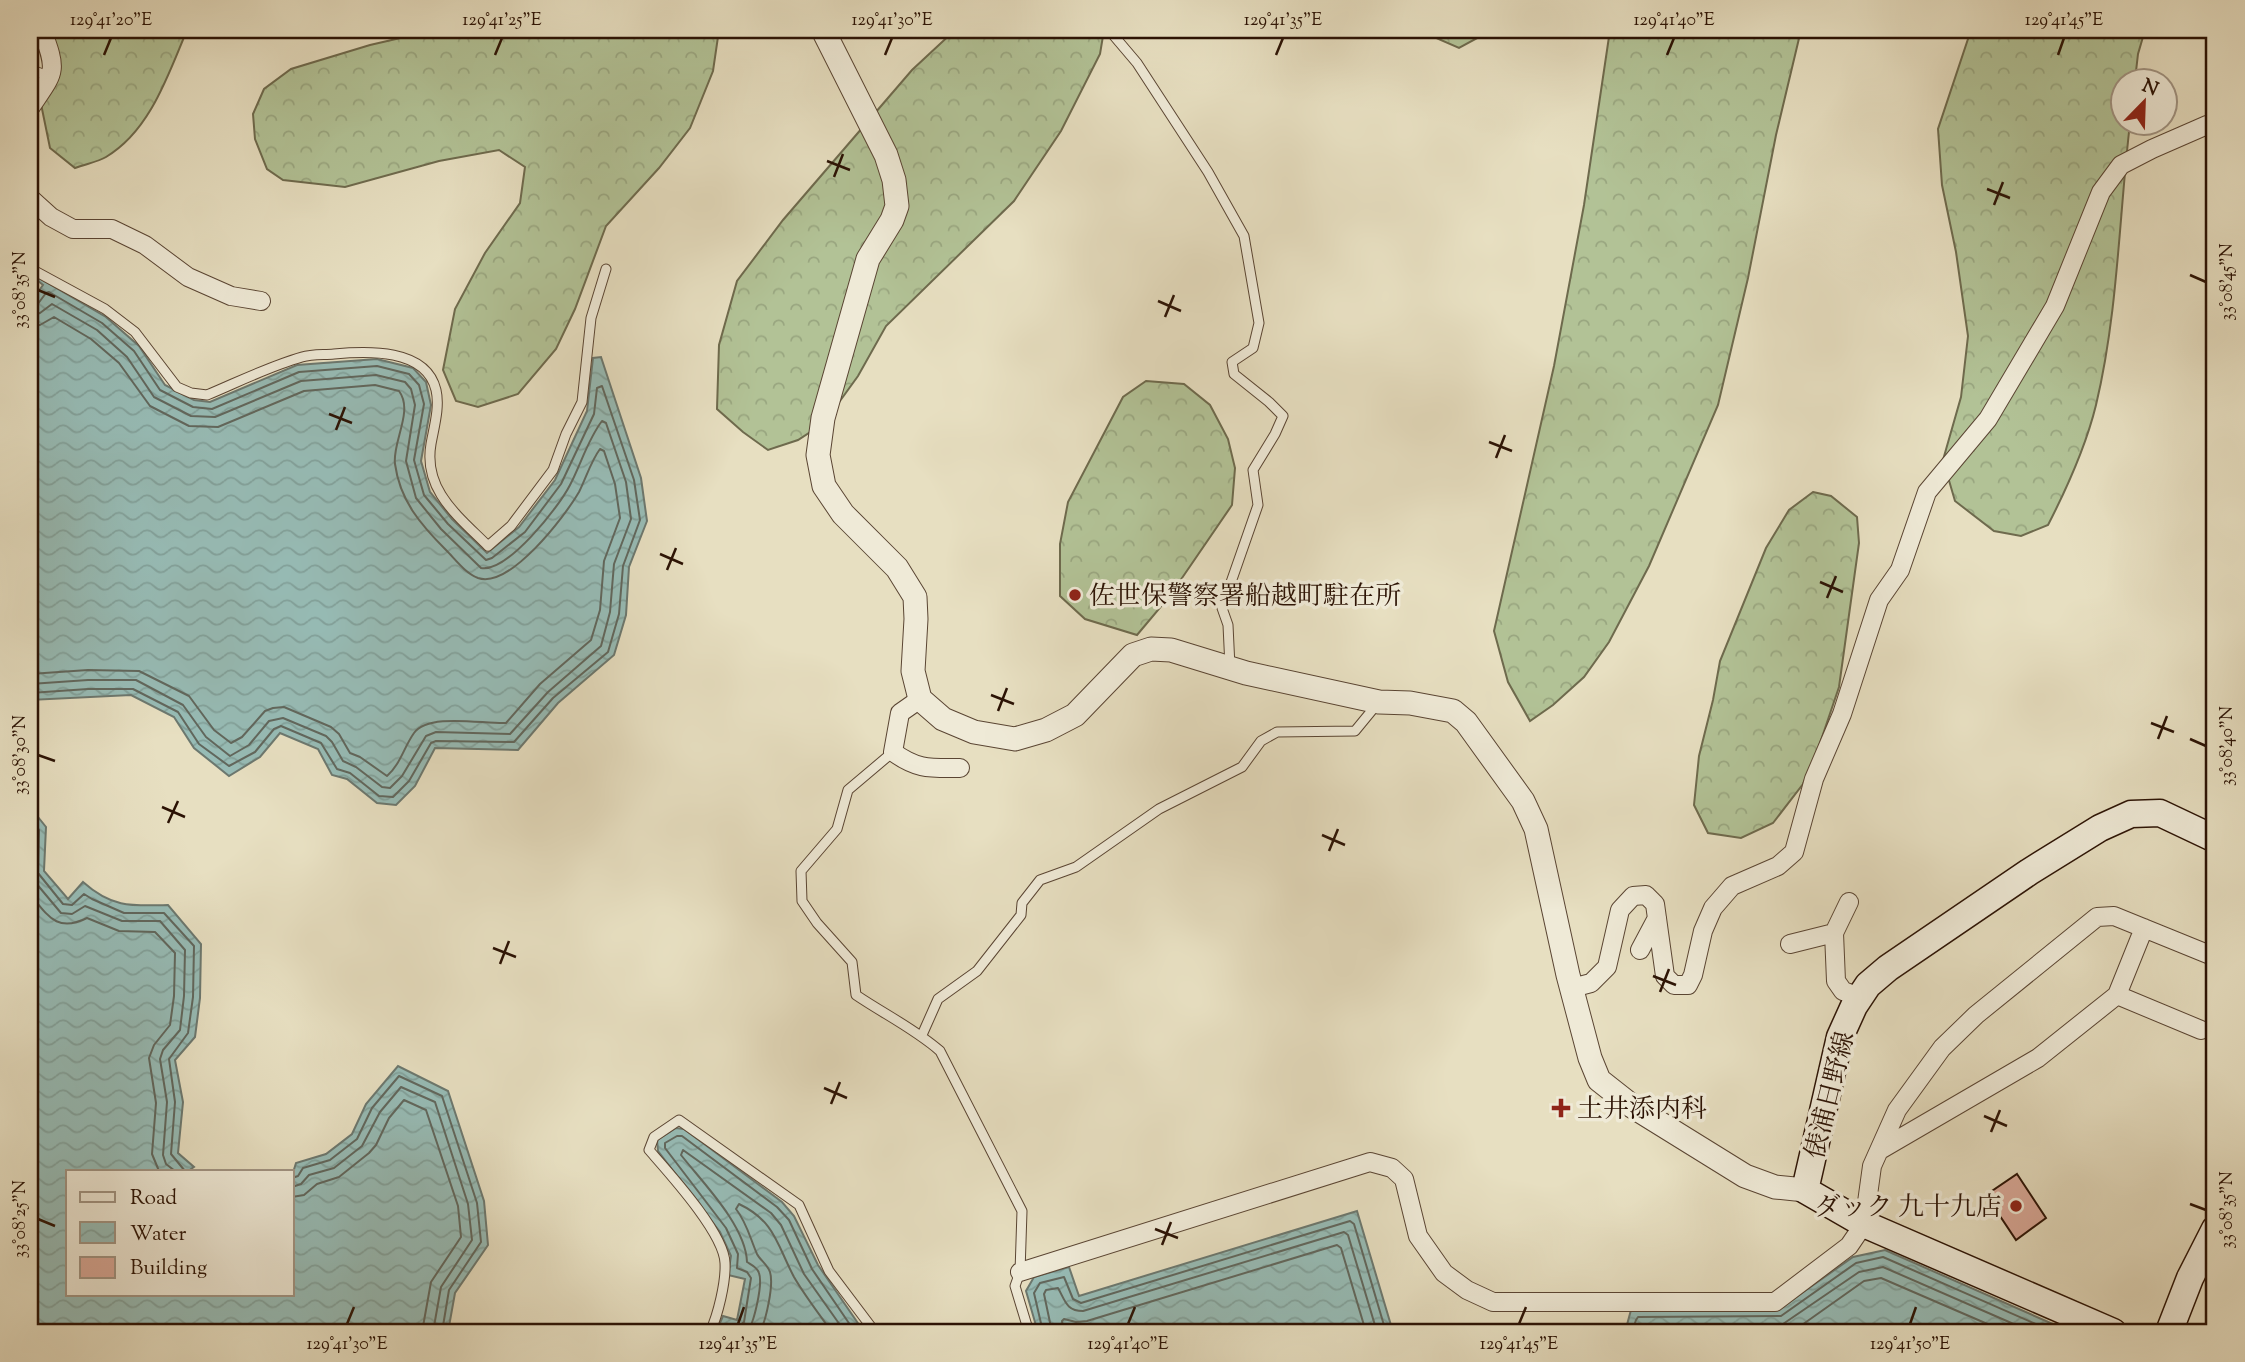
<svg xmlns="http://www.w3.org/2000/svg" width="2245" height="1362" font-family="'Sorts Mill Goudy','Noto Serif JP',serif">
  <defs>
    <pattern id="forest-crowns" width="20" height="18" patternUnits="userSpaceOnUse" patternTransform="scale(1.75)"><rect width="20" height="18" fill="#b2c296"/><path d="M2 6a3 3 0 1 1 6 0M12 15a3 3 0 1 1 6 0" fill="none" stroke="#99a680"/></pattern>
    <pattern id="water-waves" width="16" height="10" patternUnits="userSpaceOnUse" patternTransform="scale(1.75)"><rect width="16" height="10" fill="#97bcb6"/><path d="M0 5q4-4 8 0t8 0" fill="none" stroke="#82a19b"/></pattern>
  </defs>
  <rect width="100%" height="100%" fill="#e7dfc1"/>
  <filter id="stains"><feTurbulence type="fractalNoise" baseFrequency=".00286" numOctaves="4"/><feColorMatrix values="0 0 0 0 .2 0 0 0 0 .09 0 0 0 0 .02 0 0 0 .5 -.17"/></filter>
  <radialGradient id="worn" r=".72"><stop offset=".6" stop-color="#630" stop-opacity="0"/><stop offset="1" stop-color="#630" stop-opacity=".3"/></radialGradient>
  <path fill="url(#forest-crowns)" stroke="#6e6a4d" stroke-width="2" d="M 55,30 L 187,30 C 168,75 150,131 106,157 C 98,162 85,164 75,168 L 50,148 L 41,104 Z
    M 435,30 L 719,30 L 713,71 L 690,128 L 659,168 L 606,226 L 575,309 L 556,349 L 518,394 L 478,407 L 456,401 L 443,370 L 455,309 L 485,253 L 520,203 L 525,167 L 499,150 L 439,161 L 345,187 L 283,180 L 267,169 L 255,139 L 253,114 L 264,89 L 291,69 L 370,45 Z
    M 955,30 L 1104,30 L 1100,54 L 1061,131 L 1014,201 L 886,326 L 858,376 L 824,423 L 798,440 L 768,450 L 743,432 L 717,409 L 719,345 L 737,281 L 783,220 L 912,70 Z
    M 1418,30 L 1492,30 L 1459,48 Z
    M 1610,30 L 1801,30 L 1776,135 L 1748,278 L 1718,405 L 1649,566 L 1609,642 L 1584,677 L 1553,705 L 1530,721 L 1508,682 L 1494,631 L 1554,366 L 1584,205 Z
    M 1971,30 L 2145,30 L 2138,54 L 2135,80 L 2122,80 L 2122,122 L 2130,123 C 2119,217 2118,313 2096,405 C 2086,446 2067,488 2048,525 L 2021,536 L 1994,531 L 1955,501 L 1943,460 L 1961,397 L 1968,336 L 1956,252 L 1942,185 L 1938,129 Z
    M 1146,381 L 1184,384 L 1210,405 L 1228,439 L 1235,468 L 1232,505 L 1169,597 L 1137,635 L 1085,619 L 1060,596 L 1060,544 L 1068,502 L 1123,397 Z
    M 1813,492 L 1831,496 L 1857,517 L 1859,543 L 1839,687 L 1818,749 L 1803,784 L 1773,823 L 1741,838 L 1708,833 L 1694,805 L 1699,756 L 1713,700 L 1720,661 L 1766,548 L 1789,510 Z"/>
  <path fill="url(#water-waves)" stroke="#6c786f" stroke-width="2" d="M 39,278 L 106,317 L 139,346 L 165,385 L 194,400 L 210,402 L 297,365 L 377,359 L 413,368 L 426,382 L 431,405 L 421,461 L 430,492 L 452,519 L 487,553 L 519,527 L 555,480 L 587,411 L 593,358 L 601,357 L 641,478 L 647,521 L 629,567 L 626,615 L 614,655 L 558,703 L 518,750 L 435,748 L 415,786 L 396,805 L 377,803 L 347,779 L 332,775 L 318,749 L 280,733 L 260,757 L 229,776 L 194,748 L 174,717 L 131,695 L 30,700 L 30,303 L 43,285 L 37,280 Z
    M 30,807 L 46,827 L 44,871 L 68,899 L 83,882 C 112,908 132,906 168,905 L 201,944 L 200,998 L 195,1037 L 175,1060 L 183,1102 L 178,1153 L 194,1167 L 188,1171 L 68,1171 L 68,1294 L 292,1294 L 292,1176 L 296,1163 L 326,1154 L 352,1134 L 366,1104 L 398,1066 L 448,1091 L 484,1201 L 488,1245 L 455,1293 L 448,1332 L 30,1332 Z
    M 676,1128 L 684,1129 L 782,1202 L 794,1216 L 818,1265 L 864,1332 L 716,1332 L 723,1316 L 737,1320 L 745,1279 L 728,1275 L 731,1256 L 720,1232 L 658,1151 L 657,1140 Z
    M 1357,1211 L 1393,1332 L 1035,1332 L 1037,1329 L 1026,1291 L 1034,1277 L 1069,1267 L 1079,1296 Z
    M 1885,1250 L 2071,1332 L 1625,1332 L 1631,1310 L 1779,1309 L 1853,1257 Z"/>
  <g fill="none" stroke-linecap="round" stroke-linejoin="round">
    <path stroke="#61675d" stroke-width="2" d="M 30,307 L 37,305 L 46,293 L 49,292 L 102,323 L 134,351 L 160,390 L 193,407 L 212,409 L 299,372 L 377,366 L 409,374 L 419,385 L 424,404 L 414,460 L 424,495 L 448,524 L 486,560 L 492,558 L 525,532 L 561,484 L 594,414 L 597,388 L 602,386 L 634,480 L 640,520 L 623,566 L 619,614 L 608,652 L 553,698 L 514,742 L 436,741 L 431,743 L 409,781 L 393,797 L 379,796 L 350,773 L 337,769 L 321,743 L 281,726 L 274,729 L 255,752 L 229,766 L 199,744 L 178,712 L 133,689 L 88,689 L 30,693
      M 30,316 L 40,313 L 52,304 L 97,330 L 127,357 L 154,397 L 191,416 L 215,417 L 301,381 L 376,375 L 405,382 L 411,389 L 415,405 L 406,461 L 416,498 L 441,529 L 481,568 C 507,573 559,507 570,485 C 581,464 588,439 602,421 L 606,423 L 626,482 L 631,519 L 614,564 L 610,612 L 601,646 L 548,692 L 510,734 L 436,732 L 426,736 L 402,776 L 390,788 L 382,787 L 356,767 L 343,761 L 332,742 L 326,736 L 283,718 L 269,721 L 249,745 L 230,756 L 206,737 L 183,705 L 136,680 L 88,680 L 30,684
      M 30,326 L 40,325 L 54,317 L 91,339 L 119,363 L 150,406 L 189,426 L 218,427 L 304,391 L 375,385 L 399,391 C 414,411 392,442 395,464 C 400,501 421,525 446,550 C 455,559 465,573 478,578 C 510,589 565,516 579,492 C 586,478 591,461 600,449 L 604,451 L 615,484 L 620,518 L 604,561 L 600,610 L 591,640 L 540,684 L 506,723 C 482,724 429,713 414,733 C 404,747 400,765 387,776 L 360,757 L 350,753 L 339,734 L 331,727 L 284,707 L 273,708 L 265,711 L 242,737 L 231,743 L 214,730 L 189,696 L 139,671 L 88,670 L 30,674
      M 30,818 L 39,830 L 38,873 L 63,904 L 72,905 L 84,894 L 92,899 L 124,913 L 164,913 L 194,946 L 193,997 L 188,1033 L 169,1059 L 175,1102 L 171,1154 L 185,1171
      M 30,876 L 61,913 L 72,914 L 85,906 L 122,921 L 160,921 L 185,950 L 184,996 L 180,1030 L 163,1050 L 160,1059 L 167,1102 L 163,1155 L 166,1164 L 175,1171
      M 30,894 C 48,916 57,933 87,918 L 119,931 L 155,932 L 175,953 L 174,996 L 170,1025 L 154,1045 L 149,1058 L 156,1103 L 152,1154 L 159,1171
      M 292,1178 L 298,1176 L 303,1168 L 330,1160 L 357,1139 L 372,1108 L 399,1076 L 442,1096 L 477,1203 L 481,1242 L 449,1290 L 442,1332
      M 292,1187 L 301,1184 L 309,1175 L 334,1168 L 362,1146 L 380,1112 L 401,1087 L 435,1102 L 468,1204 L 472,1240 L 441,1287 L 433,1332
      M 292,1197 L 304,1195 L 317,1184 L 339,1177 L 369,1153 L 376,1145 L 389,1118 L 404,1100 L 426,1110 L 458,1206 L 461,1237 L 431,1282 L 422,1332
      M 724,1332 L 727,1326 L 738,1327 L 744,1322 L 751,1278 L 747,1272 L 737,1268 L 738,1254 L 726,1228 L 665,1148 L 665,1143 L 677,1136 L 682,1136 L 777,1207 L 789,1220 L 812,1269 L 855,1332
      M 747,1332 C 754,1324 763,1284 759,1273 C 757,1267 752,1265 747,1262 C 746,1226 703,1183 681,1155 L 683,1150 L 771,1213 L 781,1225 L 804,1274 L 845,1332
      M 760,1332 C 766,1320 774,1285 770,1272 C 767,1264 760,1260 757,1254 C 750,1238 747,1223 736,1209 L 739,1204 C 775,1221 777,1245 794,1277 C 805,1296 819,1314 832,1332
      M 1043,1332 L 1034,1293 L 1040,1283 L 1064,1277 L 1073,1299 L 1081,1303 L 1350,1221 L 1354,1224 L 1386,1332
      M 1052,1332 L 1044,1294 L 1046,1290 L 1058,1288 C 1065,1300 1066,1311 1083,1311 L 1344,1232 L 1348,1235 L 1377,1332
      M 1063,1332 L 1062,1321 L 1064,1319 L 1076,1322 L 1087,1321 L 1337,1245 L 1341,1248 L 1366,1332
      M 1632,1332 L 1636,1320 L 1638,1317 L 1781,1316 L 1856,1263 L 1883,1257 L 2054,1332
      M 1641,1332 L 1646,1326 L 1783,1324 L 1859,1272 L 1883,1267 L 2032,1332
      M 1792,1332 L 1864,1281 L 1881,1278 L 2006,1332"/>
  </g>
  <path fill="#daa999" stroke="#2b1204" stroke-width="2" d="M 2017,1174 L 2046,1218 L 2016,1240 L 1986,1195 Z"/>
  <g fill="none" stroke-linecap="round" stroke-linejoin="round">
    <g stroke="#5a4533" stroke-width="11">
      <path id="service" d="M 1109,30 L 1137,63 L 1208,172 L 1244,236 L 1259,323 L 1253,348 L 1232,362 L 1234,374 L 1269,402 L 1283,416 L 1275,434 L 1253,470 L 1258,505 L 1222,608 L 1228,625 L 1230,667
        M 30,69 L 50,77
        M 30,264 L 35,271 L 105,309 L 135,332 L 177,387 L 191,393 L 207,395 C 238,382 270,366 302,357 C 312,354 324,355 334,354 C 367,351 426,348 436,390 C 440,407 434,427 431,444 C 423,490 458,516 488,546 L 511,526 L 553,470 L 566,434 L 582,402 L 591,318 L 606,269
        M 893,752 L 848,790 L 837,829 L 801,871 L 802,901 L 817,923 L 852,962 L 856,995 C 884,1014 915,1029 940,1051 L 1022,1211 L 1020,1272 L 1015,1286 L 1028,1329 L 1027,1332
        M 922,1035 L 938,999 L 977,971 L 1021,915 L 1022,903 L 1040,880 L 1076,867 L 1159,809 L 1242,767 L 1261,741 L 1277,732 L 1355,731 L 1378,703
        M 710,1332 C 718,1315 726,1282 725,1263 C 724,1233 669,1173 649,1150 L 654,1137 L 679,1120 L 799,1205 L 829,1271 L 875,1332"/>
    </g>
    <g stroke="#5a4533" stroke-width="20">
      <path id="minor" d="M 30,108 C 55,71 58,73 42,30
        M 30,198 L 51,217 L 73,229 L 112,229 L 145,245 L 188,277 L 231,296 L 261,301
        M 920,699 L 900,713 L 893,752 C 918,770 930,768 960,768
        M 1849,902 L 1834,933 L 1836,981 L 1843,991 L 1860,997
        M 1790,944 L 1834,933
        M 1640,950 L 1657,918
        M 1572,988 L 1591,983 L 1607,967 L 1620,910 L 1633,896 L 1646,895 L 1655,904 L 1665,976 L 1674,985 L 1688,985 L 1693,975 L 1703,931 L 1713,908 L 1732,886 L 1778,866 L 1794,852 L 1814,779 L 1842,714 L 1879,600 L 1900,570 L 1927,492 L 1988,419 L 2055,306 L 2101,192 L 2121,165 L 2152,149 L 2207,125 L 2215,123
        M 2117,995 L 2201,1030
        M 1880,1150 L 2038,1058 L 2117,995 L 2144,928
        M 1020,1272 L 1370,1162 L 1392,1168 L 1404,1179 L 1418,1236 L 1444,1273 L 1467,1290 L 1493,1302 L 1775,1302 L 1849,1246 L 1864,1224 L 1872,1166 L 1897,1110 L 1942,1048 L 1976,1015 L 2097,917 L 2114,916 L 2215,957"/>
    </g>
    <g stroke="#5a4533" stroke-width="25">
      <path id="tertiary" d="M 823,30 L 886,155 L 894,180 L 897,206 L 892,220 L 868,259 L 823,418 L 818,455 L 824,486 L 843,514 L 897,568 L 915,597 L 916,619 L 913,671 L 920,699 L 943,719 L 974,732 L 1015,739 L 1046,730 L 1075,715 L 1133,655 L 1151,649 L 1171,650 L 1246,673 L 1379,702 L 1410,703 L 1453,711 L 1466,722 L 1523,801 L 1536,829 L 1568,975 L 1590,1058 L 1599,1080 L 1632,1106 L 1745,1176 L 1775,1187 L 1805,1190"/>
    </g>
    <g stroke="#2b1204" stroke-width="29">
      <path id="secondary" d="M 2113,1332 L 1864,1224 L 1805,1190 L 1840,1037 L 1854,1006 L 1868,985 L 1888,968 L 2029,872 L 2100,828 L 2131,814 L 2160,813 L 2215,839
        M 2169,1332 L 2190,1278 L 2215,1229"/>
    </g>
    <use href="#service" stroke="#efead7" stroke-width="9"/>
    <use href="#minor" stroke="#efead7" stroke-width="18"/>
    <use href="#tertiary" stroke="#efead7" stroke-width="23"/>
    <use href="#secondary" stroke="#efead7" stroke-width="26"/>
  </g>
  <path fill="none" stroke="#2b1204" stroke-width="2.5" d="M 104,55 L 111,38M 495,55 L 502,38M 885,55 L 892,38M 1276,55 L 1283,38M 1667,55 L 1674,38M 2058,55 L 2064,38M 827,161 L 850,170M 834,177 L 843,154M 1987,189 L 2010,198M 1994,205 L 2003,182M 2190,275 L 2206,282M 38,290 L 55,297M 1158,301 L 1181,311M 1165,317 L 1174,295M 329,414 L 352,423M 336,430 L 345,407M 1489,442 L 1512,451M 1496,458 L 1505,435M 660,554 L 683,564M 667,570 L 676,548M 1820,582 L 1843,592M 1827,598 L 1836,576M 991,695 L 1014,704M 998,711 L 1007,688M 2151,723 L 2174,732M 2158,739 L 2167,716M 2190,739 L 2206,746M 38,755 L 55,761M 162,807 L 185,817M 168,823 L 178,801M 1322,835 L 1345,845M 1329,851 L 1338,829M 493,948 L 516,957M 500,964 L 509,941M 1653,976 L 1676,985M 1660,992 L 1669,969M 824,1088 L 847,1098M 831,1104 L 840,1082M 1984,1116 L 2007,1126M 1991,1132 L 2000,1110M 2190,1204 L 2206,1210M 38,1219 L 55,1226M 1155,1229 L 1178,1238M 1162,1245 L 1171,1222M 347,1324 L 354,1307M 738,1324 L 744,1307M 1128,1324 L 1135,1307M 1519,1324 L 1526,1307M 1910,1324 L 1916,1307"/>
  <g fill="#8f2418" stroke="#efead7" stroke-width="2.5">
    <circle cx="1075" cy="595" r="7"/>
    <path d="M1557.5 1097.5h7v7h7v7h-7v7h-7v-7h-7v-7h7z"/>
    <circle cx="2016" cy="1206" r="7"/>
  </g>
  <g text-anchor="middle" stroke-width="7" stroke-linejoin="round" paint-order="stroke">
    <g font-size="26" fill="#2b1204" stroke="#efead7" text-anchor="start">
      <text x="1089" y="604">佐世保警察署船越町駐在所</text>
      <text x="1577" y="1117">土井添内科</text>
      <text x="2002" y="1215" text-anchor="end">ダック 九十九店</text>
    </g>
    <g font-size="26" fill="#2b1204" stroke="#efead7">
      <text transform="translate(1829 1095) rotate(-76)" y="9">俵浦日野線</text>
    </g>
  </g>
  <rect width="2245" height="1362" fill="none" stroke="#e7dfc1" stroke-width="77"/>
  <rect x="66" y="1170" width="228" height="126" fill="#efead7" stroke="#a19483" stroke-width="2"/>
  <rect x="80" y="1192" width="35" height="10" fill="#efead7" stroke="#a19483" stroke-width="2"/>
  <text x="130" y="1204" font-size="21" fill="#2b1204">Road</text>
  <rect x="80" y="1222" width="35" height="21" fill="url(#water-waves)" stroke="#a19483" stroke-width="2"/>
  <text x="130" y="1240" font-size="21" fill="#2b1204">Water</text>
  <rect x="80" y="1257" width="35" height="21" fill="#daa999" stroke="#a19483" stroke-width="2"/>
  <text x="130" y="1274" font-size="21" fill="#2b1204">Building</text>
  <g transform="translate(2144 102) rotate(23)"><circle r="33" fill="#efead7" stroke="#a19483" stroke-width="2"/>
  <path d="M0-5L12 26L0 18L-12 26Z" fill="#8f2418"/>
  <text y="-10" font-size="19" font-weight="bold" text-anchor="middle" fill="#2b1204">N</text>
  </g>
  <rect x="38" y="38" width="2168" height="1286" fill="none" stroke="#2b1204" stroke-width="2.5"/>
  <g font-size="18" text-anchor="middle" fill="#2b1204">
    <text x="111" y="25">129°41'20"E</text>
    <text x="502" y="25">129°41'25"E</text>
    <text x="892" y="25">129°41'30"E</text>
    <text x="1283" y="25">129°41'35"E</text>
    <text x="1674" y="25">129°41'40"E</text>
    <text x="2064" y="25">129°41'45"E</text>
    <text transform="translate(2226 282) rotate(-90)" y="6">33°08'45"N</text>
    <text transform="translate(19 290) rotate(-90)" y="6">33°08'35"N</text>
    <text transform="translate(2226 746) rotate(-90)" y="6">33°08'40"N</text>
    <text transform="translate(19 755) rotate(-90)" y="6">33°08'30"N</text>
    <text transform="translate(2226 1210) rotate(-90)" y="6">33°08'35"N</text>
    <text transform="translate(19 1219) rotate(-90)" y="6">33°08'25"N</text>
    <text x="347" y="1349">129°41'30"E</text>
    <text x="738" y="1349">129°41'35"E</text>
    <text x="1128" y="1349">129°41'40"E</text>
    <text x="1519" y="1349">129°41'45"E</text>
    <text x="1910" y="1349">129°41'50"E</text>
  </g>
  <rect width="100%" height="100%" filter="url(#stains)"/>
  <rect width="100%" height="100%" fill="url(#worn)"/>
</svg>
